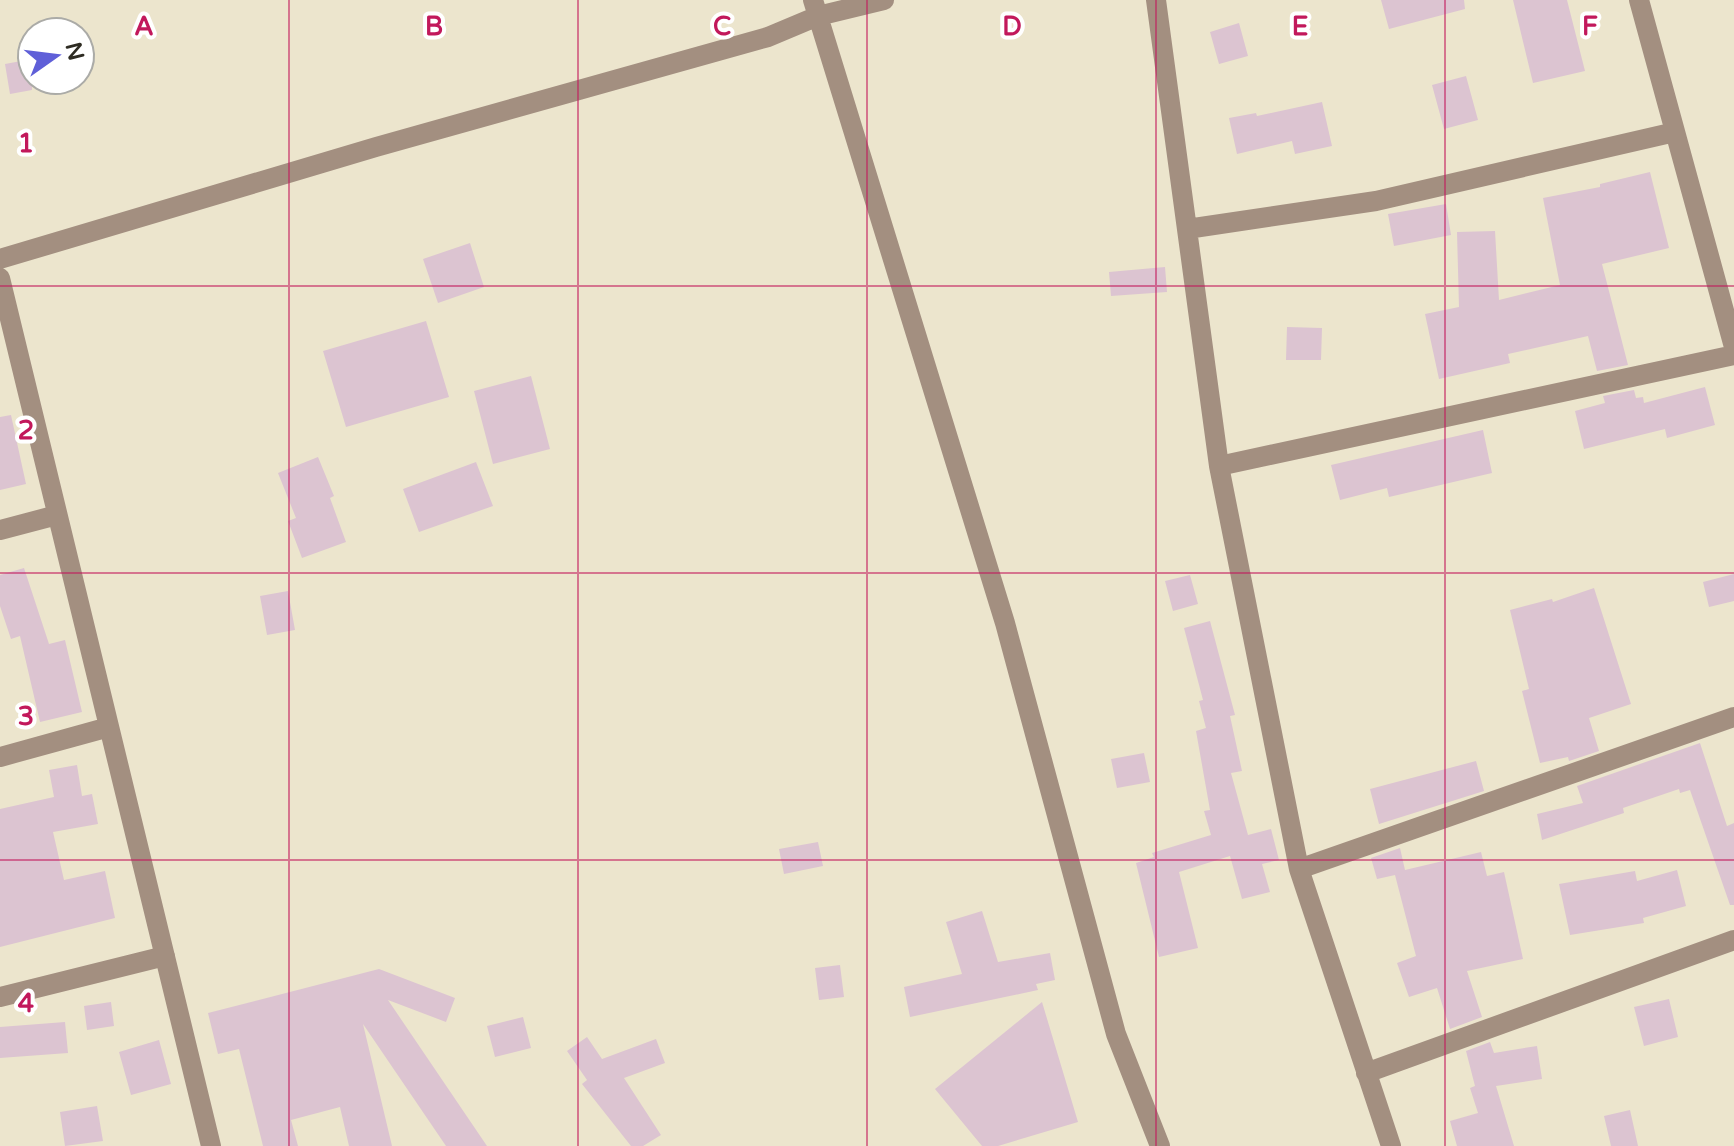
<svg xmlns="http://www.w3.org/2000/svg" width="1734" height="1146" font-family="'Varela Round',sans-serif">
  <rect width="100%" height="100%" fill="#ece5cd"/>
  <path fill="#dcc4d1" d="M 1381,0 L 1464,0 L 1465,9 L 1389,29 Z
    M 1513,0 L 1567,0 L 1585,71 L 1533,83 Z
    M 1239,23 L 1248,56 L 1219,64 L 1210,32 Z
    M 32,59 L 32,90 L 10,94 L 5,64 Z
    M 1466,76 L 1478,120 L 1444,129 L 1432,85 Z
    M 1322,102 L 1332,146 L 1295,154 L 1292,141 L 1237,154 L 1229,118 L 1256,113 L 1257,116 Z
    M 1650,172 L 1669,248 L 1602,264 L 1628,365 L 1597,371 L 1588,336 L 1508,354 L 1510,363 L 1439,379 L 1425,314 L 1459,307 L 1457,232 L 1495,231 L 1499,300 L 1560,285 L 1543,198 L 1600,187 L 1600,184 Z
    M 1446,204 L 1451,235 L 1394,246 L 1388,214 Z
    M 470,243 L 484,287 L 438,303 L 423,259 Z
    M 1165,267 L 1167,292 L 1111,296 L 1109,272 Z
    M 426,321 L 449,397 L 346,427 L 323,351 Z
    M 1287,327 L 1322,328 L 1321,360 L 1286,360 Z
    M 531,376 L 550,449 L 493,464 L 474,391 Z
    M 1705,387 L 1715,425 L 1667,438 L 1665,429 L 1584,449 L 1575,411 L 1605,403 L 1603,396 L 1634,390 L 1636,398 L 1643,397 L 1644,403 Z
    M 11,415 L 26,484 L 0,490 L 0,417 Z
    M 1483,430 L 1492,473 L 1389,497 L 1387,488 L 1340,500 L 1331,465 Z
    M 318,457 L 334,496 L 330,498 L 346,542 L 302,558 L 288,521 L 296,518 L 278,473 Z
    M 476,462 L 493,506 L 419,532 L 403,489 Z
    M 24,568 L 49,644 L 65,640 L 82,712 L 40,722 L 20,636 L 11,639 L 0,606 L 0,575 Z
    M 1734,574 L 1734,601 L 1709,607 L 1703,582 Z
    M 1190,575 L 1198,604 L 1173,611 L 1165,581 Z
    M 1594,588 L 1631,704 L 1589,718 L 1599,751 L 1569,761 L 1568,757 L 1540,763 L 1522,691 L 1529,689 L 1510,610 L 1552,599 L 1553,602 Z
    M 288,591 L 295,630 L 267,635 L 260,596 Z
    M 1210,621 L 1235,715 L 1230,716 L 1242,771 L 1231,773 L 1248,835 L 1271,829 L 1279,860 L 1262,864 L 1270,892 L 1242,899 L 1230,856 L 1179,872 L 1198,948 L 1159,957 L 1136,863 L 1154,857 L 1152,853 L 1211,835 L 1204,811 L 1210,810 L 1196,731 L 1206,728 L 1199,701 L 1203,700 L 1184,628 Z
    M 1700,743 L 1727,826 L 1734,823 L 1734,905 L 1730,905 L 1690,790 L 1680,793 L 1679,789 L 1623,808 L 1624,813 L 1542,840 L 1537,814 L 1583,803 L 1577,786 Z
    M 1144,753 L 1150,782 L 1117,788 L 1111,759 Z
    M 1476,761 L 1484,791 L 1379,824 L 1370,789 Z
    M 77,765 L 82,796 L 92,794 L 98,824 L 53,832 L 64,880 L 105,871 L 115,918 L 0,947 L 0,809 L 54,797 L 49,770 Z
    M 818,842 L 823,866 L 784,874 L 779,849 Z
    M 1400,848 L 1405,870 L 1481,852 L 1487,876 L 1504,872 L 1523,959 L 1467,971 L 1482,1017 L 1450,1029 L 1437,988 L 1409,997 L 1397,963 L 1416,956 L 1395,875 L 1377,879 L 1371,858 Z
    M 1677,870 L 1686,906 L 1643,918 L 1644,923 L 1570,935 L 1559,884 L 1635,871 L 1637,881 Z
    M 982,911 L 998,962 L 1050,953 L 1055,980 L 1036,984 L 1038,990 L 910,1017 L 904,987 L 962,974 L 946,922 Z
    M 840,965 L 844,997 L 819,1000 L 815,968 Z
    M 379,969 L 455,998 L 446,1022 L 388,1000 L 487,1146 L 446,1146 L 363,1024 L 392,1146 L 349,1146 L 340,1107 L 291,1120 L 298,1146 L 263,1146 L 239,1049 L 218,1054 L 208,1013 Z
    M 1669,999 L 1678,1037 L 1644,1046 L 1634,1007 Z
    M 111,1002 L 114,1026 L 87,1030 L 84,1006 Z
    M 1042,1002 L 1078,1122 L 998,1146 L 982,1146 L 935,1089 Z
    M 523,1017 L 531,1048 L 495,1057 L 487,1026 Z
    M 65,1022 L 68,1053 L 0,1058 L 0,1027 Z
    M 587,1037 L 602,1059 L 656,1039 L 665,1063 L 624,1078 L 661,1135 L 643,1146 L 631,1146 L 582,1084 L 587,1080 L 567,1051 Z
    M 159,1040 L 171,1084 L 131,1095 L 119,1052 Z
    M 1490,1042 L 1494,1053 L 1537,1046 L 1542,1079 L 1496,1086 L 1514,1146 L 1457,1146 L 1450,1121 L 1478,1113 L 1470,1088 L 1475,1086 L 1466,1051 Z
    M 97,1106 L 103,1141 L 65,1146 L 60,1112 Z
    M 1630,1110 L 1638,1146 L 1611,1146 L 1604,1116 Z"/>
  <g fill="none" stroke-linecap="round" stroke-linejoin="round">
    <path stroke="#a38f80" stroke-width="20" d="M 813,0 L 1005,623 L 1116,1034 L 1160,1146
      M 1156,0 L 1219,466 L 1299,869 L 1391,1146
      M 1639,0 L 1734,347
      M 1187,229 L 1376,201 L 1675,132
      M 0,259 L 376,147 L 768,37 L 818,16 L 884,0
      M 0,278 L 211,1146
      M 1219,466 L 1734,355
      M 0,530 L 57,515
      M 0,757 L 109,727
      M 1299,869 L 1734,717
      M 0,997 L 165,956
      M 1366,1073 L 1734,940"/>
  </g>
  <path fill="none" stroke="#c2185b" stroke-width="2" stroke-opacity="0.55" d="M 289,0 L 289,1146M 578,0 L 578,1146M 867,0 L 867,1146M 1156,0 L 1156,1146M 1445,0 L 1445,1146M 0,286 L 1734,286M 0,573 L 1734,573M 0,860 L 1734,860"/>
  <g font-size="26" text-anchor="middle" font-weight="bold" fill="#c2185b" stroke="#fff" stroke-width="8" stroke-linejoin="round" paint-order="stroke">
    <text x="144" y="35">A</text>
    <text x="434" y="35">B</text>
    <text x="722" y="35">C</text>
    <text x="1012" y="35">D</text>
    <text x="1300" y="35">E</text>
    <text x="1590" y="35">F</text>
    <text x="26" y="152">1</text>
    <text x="26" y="439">2</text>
    <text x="26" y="725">3</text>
    <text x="26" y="1012">4</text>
  </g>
  <g transform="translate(56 56) rotate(76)"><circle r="38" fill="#ffffff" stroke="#ababa7" stroke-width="2"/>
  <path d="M0-6L14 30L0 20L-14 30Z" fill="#5f5fd8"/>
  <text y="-12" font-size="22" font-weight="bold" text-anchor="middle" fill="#2e2c23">N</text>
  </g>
</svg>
